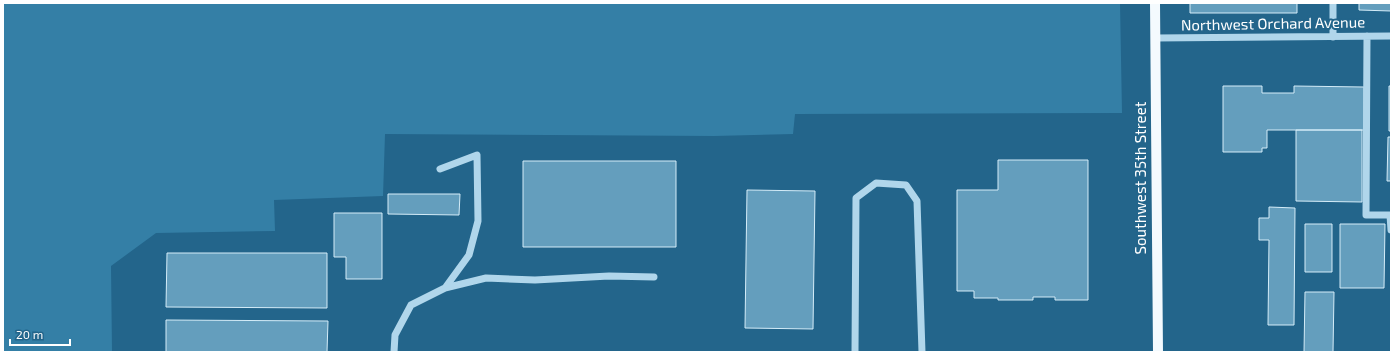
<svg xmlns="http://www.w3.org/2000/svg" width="1394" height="355" font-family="'Exo 2',sans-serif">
  <rect width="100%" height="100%" fill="#23658b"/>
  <path fill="#347fa6" d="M 3,3 L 1120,3 L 1122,113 L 795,114 L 793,134 L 714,136 L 385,134 L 383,196 L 274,200 L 275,231 L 156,233 L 111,266 L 112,352 L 3,352 Z"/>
  <path fill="#649ebd" stroke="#d4ecf8" d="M 1190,3 L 1297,3 L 1297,13 L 1190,13 Z
    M 1359,3 L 1391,3 L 1391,11 L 1359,10 Z
    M 1223,86 L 1262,86 L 1262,93 L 1294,93 L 1294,86 L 1364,87 L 1364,130 L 1267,130 L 1267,148 L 1262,148 L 1262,152 L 1223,152 Z
    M 1389,86 L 1391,86 L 1391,131 L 1389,131 Z
    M 1296,130 L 1362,130 L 1362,202 L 1296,201 Z
    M 1388,137 L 1391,137 L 1391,181 L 1387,181 Z
    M 998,160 L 1088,160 L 1088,300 L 1055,300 L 1055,297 L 1033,297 L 1033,300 L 998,300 L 998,298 L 974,298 L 974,291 L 957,291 L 957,190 L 998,190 Z
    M 523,161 L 676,161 L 676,247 L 523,247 Z
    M 747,190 L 815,191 L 813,329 L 745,328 Z
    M 388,194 L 460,194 L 459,215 L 388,214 Z
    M 1269,207 L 1295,208 L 1294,325 L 1268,325 L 1269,240 L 1259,240 L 1259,218 L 1269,218 Z
    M 334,213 L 382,213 L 382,279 L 346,279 L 346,257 L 334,257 Z
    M 1305,224 L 1332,224 L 1332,272 L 1305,272 Z
    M 1340,224 L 1385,224 L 1384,288 L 1340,288 Z
    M 167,253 L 327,253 L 327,308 L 166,307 Z
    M 1305,292 L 1334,292 L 1333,352 L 1304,352 Z
    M 166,320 L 328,321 L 327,352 L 166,352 Z"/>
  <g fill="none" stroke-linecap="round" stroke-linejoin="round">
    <path stroke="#b0d6eb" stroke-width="7" d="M 1333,3 L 1333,37
      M 1367,36 L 1366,215 L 1390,215 L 1391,230
      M 1156,38 L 1391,36
      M 440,169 L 477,155 L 478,221 L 469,255 L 445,288
      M 394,352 L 395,335 L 411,305 L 445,288 L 486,278 L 535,280 L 609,276 L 654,277
      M 855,352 L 856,198 L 876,183 L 906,185 L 917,201 L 922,352"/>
    <path stroke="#f4fafe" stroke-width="10" d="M 1155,3 L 1158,352"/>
  </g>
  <g text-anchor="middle" stroke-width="4" stroke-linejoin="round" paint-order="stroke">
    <g font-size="15" fill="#fff" stroke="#23658b">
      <text transform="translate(1273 24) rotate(-1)" y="5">Northwest Orchard Avenue</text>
      <text transform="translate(1141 178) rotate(-90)" y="5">Southwest 35th Street</text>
    </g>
  </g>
  <rect width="1394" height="355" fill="none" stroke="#ffffff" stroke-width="8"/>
  <path d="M10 339v6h60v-6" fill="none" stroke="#ffffff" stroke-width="2"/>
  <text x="16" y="339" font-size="12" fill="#ffffff" stroke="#23658b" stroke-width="3" paint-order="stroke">20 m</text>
</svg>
